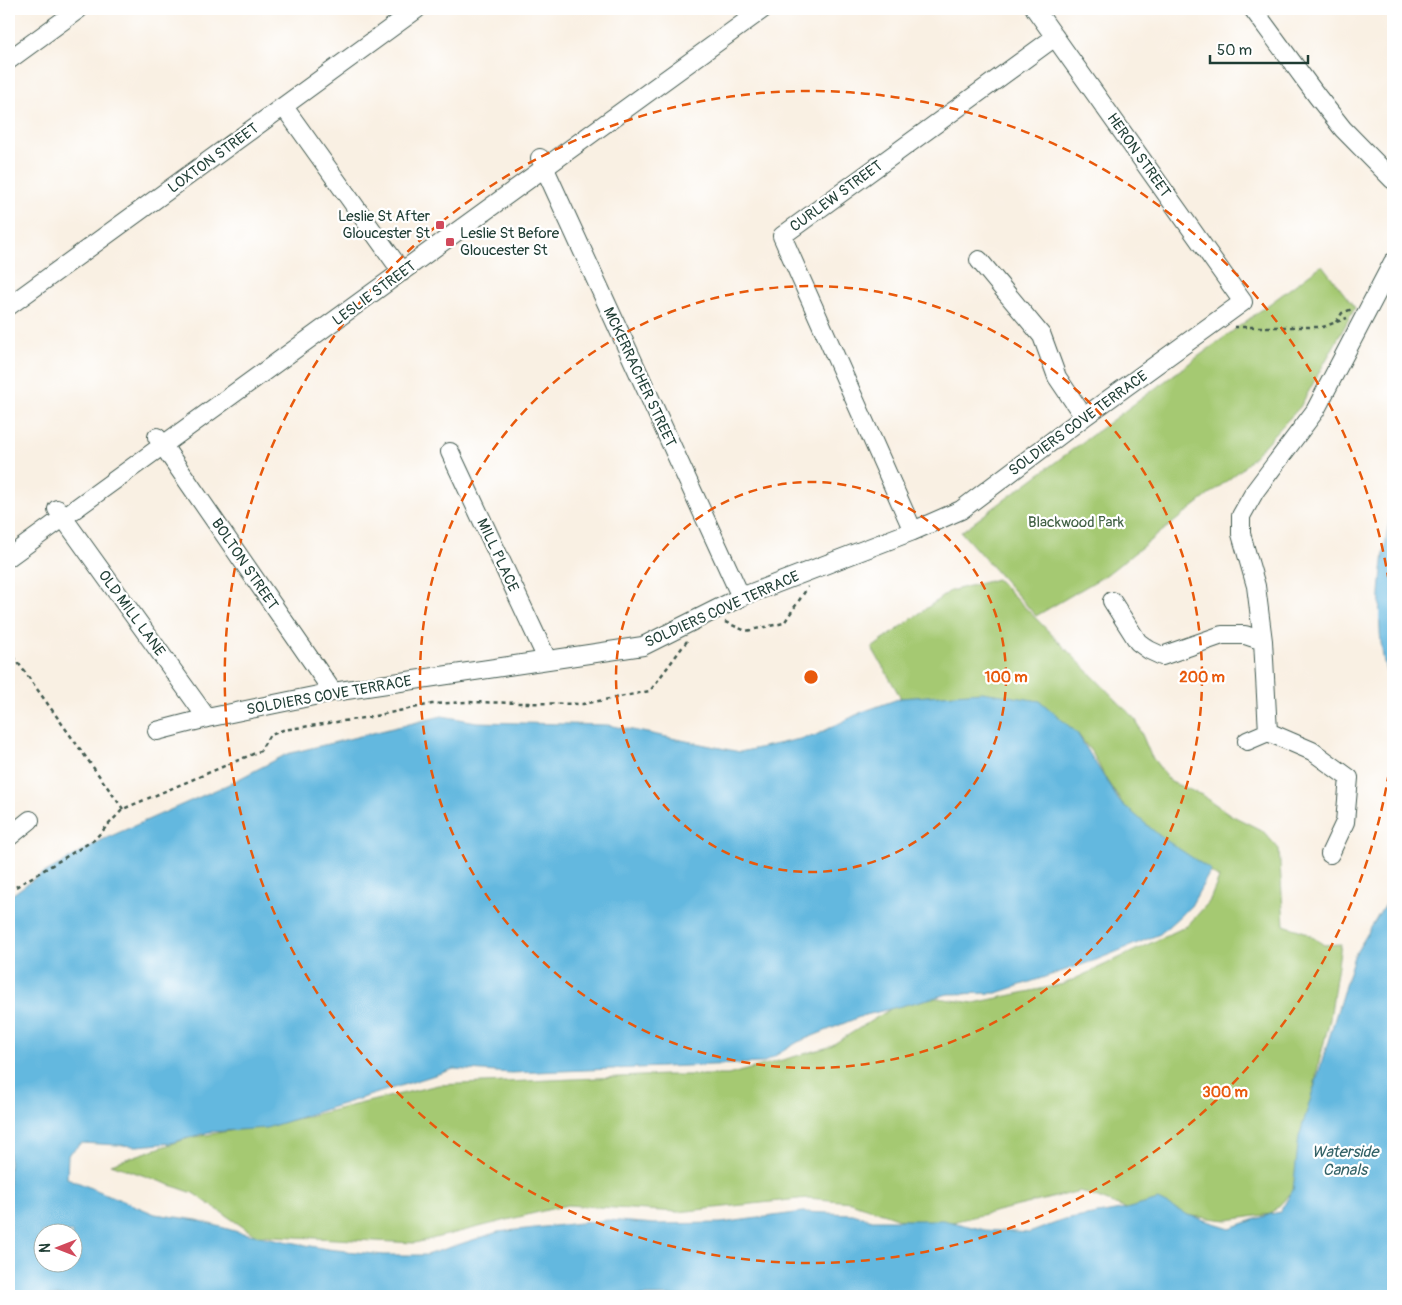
<svg xmlns="http://www.w3.org/2000/svg" width="1402" height="1305" font-family="Pangolin,sans-serif">
  <rect width="100%" height="100%" fill="#fff"/>
  <filter id="ink" filterUnits="userSpaceOnUse"><feTurbulence type="fractalNoise" baseFrequency=".02" numOctaves="2"/><feDisplacementMap in="SourceGraphic" scale="10" xChannelSelector="R" yChannelSelector="G"/><feConvolveMatrix kernelMatrix="1 2 1 2 8 2 1 2 1" color-interpolation-filters="sRGB"/></filter>
  <filter id="wash" filterUnits="userSpaceOnUse"><feTurbulence type="fractalNoise" baseFrequency=".0096" numOctaves="4" result="noise"/><feDisplacementMap in="SourceGraphic" scale="20" xChannelSelector="R" yChannelSelector="G"/><feGaussianBlur stdDeviation="1.12" result="paint"/><feColorMatrix in="noise" values="0 0 0 0 0 0 0 0 0 0 0 0 0 0 0 0 0 1.4 0 .05"/><feComposite in="paint" operator="in"/></filter>
  <g filter="url(#wash)">
    <rect width="100%" height="100%" fill="#f9f0e3"/>
    <path fill="#a5c972" stroke="#628353" d="M 1322,265 L 1355,308 L 1300,407 L 1242,469 L 1106,575 L 1036,616 L 961,532 Z
      M 997,579 L 1136,720 L 1151,756 L 1171,782 L 1202,795 L 1231,815 L 1263,831 L 1279,849 L 1284,925 L 1305,932 L 1324,945 L 1341,944 L 1330,1019 L 1319,1062 L 1294,1190 L 1271,1214 L 1227,1220 L 1126,1209 L 1080,1191 L 952,1222 L 902,1220 L 851,1202 L 808,1198 L 678,1212 L 567,1205 L 415,1243 L 255,1235 L 193,1193 L 111,1164 L 189,1138 L 292,1120 L 438,1085 L 665,1075 L 728,1075 L 829,1047 L 913,995 L 974,1003 L 1064,984 L 1187,926 L 1209,902 L 1219,878 L 1131,816 L 1107,781 L 1093,754 L 1077,733 L 966,694 L 901,698 L 872,648 L 950,591 Z"/>
    <path fill="#63b8df" stroke="#417a8a" fill-rule="evenodd" d="M 1393,499 L 1393,693 C 1369,632 1382,561 1393,499 Z
      M 982,692 L 1040,701 L 1077,733 L 1119,801 L 1161,837 L 1211,870 L 1191,906 L 1160,934 L 1096,960 L 997,993 L 948,994 L 862,1016 L 798,1042 L 763,1063 L 511,1073 L 454,1069 L 266,1128 L 209,1132 L 171,1143 L 137,1146 L 81,1143 L 68,1155 L 67,1178 L 155,1214 L 197,1220 L 238,1232 L 327,1249 L 384,1255 L 426,1255 L 498,1232 L 608,1220 L 654,1224 L 721,1223 L 803,1212 L 853,1214 L 872,1220 L 943,1220 L 985,1230 L 1029,1233 L 1064,1220 L 1126,1209 L 1158,1200 L 1188,1215 L 1230,1228 L 1271,1214 L 1280,1212 L 1293,1190 L 1299,1137 L 1354,956 L 1393,891 L 1393,1296 L 9,1296 L 9,897 L 35,878 L 102,840 L 229,784 L 287,754 L 442,716 L 477,722 L 608,725 L 740,752 L 814,736 L 862,712 L 901,698 ZM 42,1232 L 72,1232 L 72,1262 L 42,1262 Z"/>
  </g>
  <g filter="url(#ink)">
    <g fill="none" stroke-linecap="round" stroke-linejoin="round">
      <g stroke="#40584e" stroke-width="20">
        <path id="minor" d="M 1253,9 L 1317,96 L 1343,129 L 1393,180
          M 9,60 L 79,9
          M 284,107 L 402,272
          M 540,158 L 741,597
          M 979,260 L 1042,336 L 1057,377 L 1084,417
          M 9,306 L 417,9
          M 157,437 L 333,692
          M 450,452 L 547,659
          M 57,509 L 207,718
          M 913,531 L 782,236 L 1055,37
          M 9,557 L 763,9
          M 1112,601 L 1138,642 L 1149,650 L 1162,656 L 1222,635 L 1245,635 L 1263,641
          M 157,731 L 207,718 L 333,692 L 643,646 L 741,597 L 913,531 L 961,510 L 1084,417 L 1243,302 L 1035,9
          M 1247,741 L 1268,732
          M 9,837 L 30,820
          M 1330,854 L 1345,822 L 1349,778 L 1312,751 L 1268,732 L 1263,641 L 1256,586 L 1241,534 L 1241,516 L 1255,491 L 1315,411 L 1393,262"/>
      </g>
      <path stroke="#40584e" stroke-width="2.5" stroke-dasharray="4 4" stroke-linecap="butt" d="M 1336,322 L 1342,313 L 1352,309
        M 1234,327 L 1323,327 L 1347,318
        M 725,622 L 746,631 L 784,623 L 808,587
        M 9,650 L 123,809
        M 9,891 L 94,840 L 123,809 L 260,751 L 269,736 L 283,730 L 370,717 L 432,704 L 466,702 L 583,704 L 650,691 L 687,641"/>
      <use href="#minor" stroke="#fff" stroke-width="18"/>
    </g>
  </g>
  <g fill="none" stroke="#e8590c" stroke-width="2.5" stroke-dasharray="9 6">
    <circle cx="811" cy="677" r="195"/>
    <circle cx="811" cy="677" r="391"/>
    <path d="M1393 743A586 586 0 1 1 1393 611"/>
  </g>
  <g fill="#d1495b" stroke="#fff" stroke-width="2">
    <rect x="435" y="220" width="10" height="10" rx="2.5"/>
    <rect x="445" y="237" width="10" height="10" rx="2.5"/>
  </g>
  <g text-anchor="middle" stroke-width="4.5" stroke-linejoin="round" paint-order="stroke">
    <g font-size="15" fill="#1f3d34" stroke="#fff">
      <text transform="translate(1139 155) rotate(55)" y="5">HERON STREET</text>
      <text transform="translate(213 158) rotate(-36)" y="5">LOXTON STREET</text>
      <text transform="translate(836 196) rotate(-36)" y="5">CURLEW STREET</text>
      <text transform="translate(374 293) rotate(-36)" y="5">LESLIE STREET</text>
      <text transform="translate(640 377) rotate(65)" y="5">MCKERRACHER STREET</text>
      <text transform="translate(1078 423) rotate(-36)" y="5">SOLDIERS COVE TERRACE</text>
      <text transform="translate(498 555) rotate(65)" y="5">MILL PLACE</text>
      <text transform="translate(245 564) rotate(56)" y="5">BOLTON STREET</text>
      <text transform="translate(722 609) rotate(-24)" y="5">SOLDIERS COVE TERRACE</text>
      <text transform="translate(132 613) rotate(54)" y="5">OLD MILL LANE</text>
      <text transform="translate(329 695) rotate(-10)" y="5">SOLDIERS COVE TERRACE</text>
    </g>
    <g font-size="15" fill="#1f3d34" stroke="#fff" text-anchor="end">
      <text x="430" y="221">Leslie St After<tspan x="430" dy="17">Gloucester St</tspan></text>
      <text x="460" y="238" text-anchor="start">Leslie St Before<tspan x="460" dy="17">Gloucester St</tspan></text>
    </g>
    <g font-size="15" fill="#406044" stroke="#fff">
      <text x="1076" y="527">Blackwood Park</text>
    </g>
    <g font-size="16" font-style="italic" fill="#336267" stroke="#fff">
      <text x="1345" y="1157">Waterside<tspan x="1345" dy="18">Canals</tspan></text>
    </g>
  </g>
  <circle cx="811" cy="677" r="8" fill="#e8590c" stroke="#fff" stroke-width="2.5"/>
  <g font-size="15" text-anchor="middle" font-weight="bold" fill="#e8590c" stroke="#fff" stroke-width="4.5" stroke-linejoin="round" paint-order="stroke">
    <text x="1006" y="682">100 m</text>
    <text x="1202" y="682">200 m</text>
    <text x="1225" y="1097">300 m</text>
  </g>
  <rect width="1402" height="1305" fill="none" stroke="#fff" stroke-width="30"/>
  <g transform="translate(58 1248) rotate(270)"><circle r="24" fill="#ffffff" stroke="#a5b1ae"/>
  <path d="M0-4L9 19L0 12L-9 19Z" fill="#d1495b"/>
  <text y="-8" font-size="14" font-weight="bold" text-anchor="middle" fill="#1f3d34">N</text>
  </g>
  <path d="M1210 55v8h98v-8" fill="none" stroke="#1f3d34" stroke-width="2.5"/>
  <text x="1217" y="55" font-size="15" fill="#1f3d34" stroke="#ffffff" stroke-width="4" paint-order="stroke">50 m</text>
</svg>
